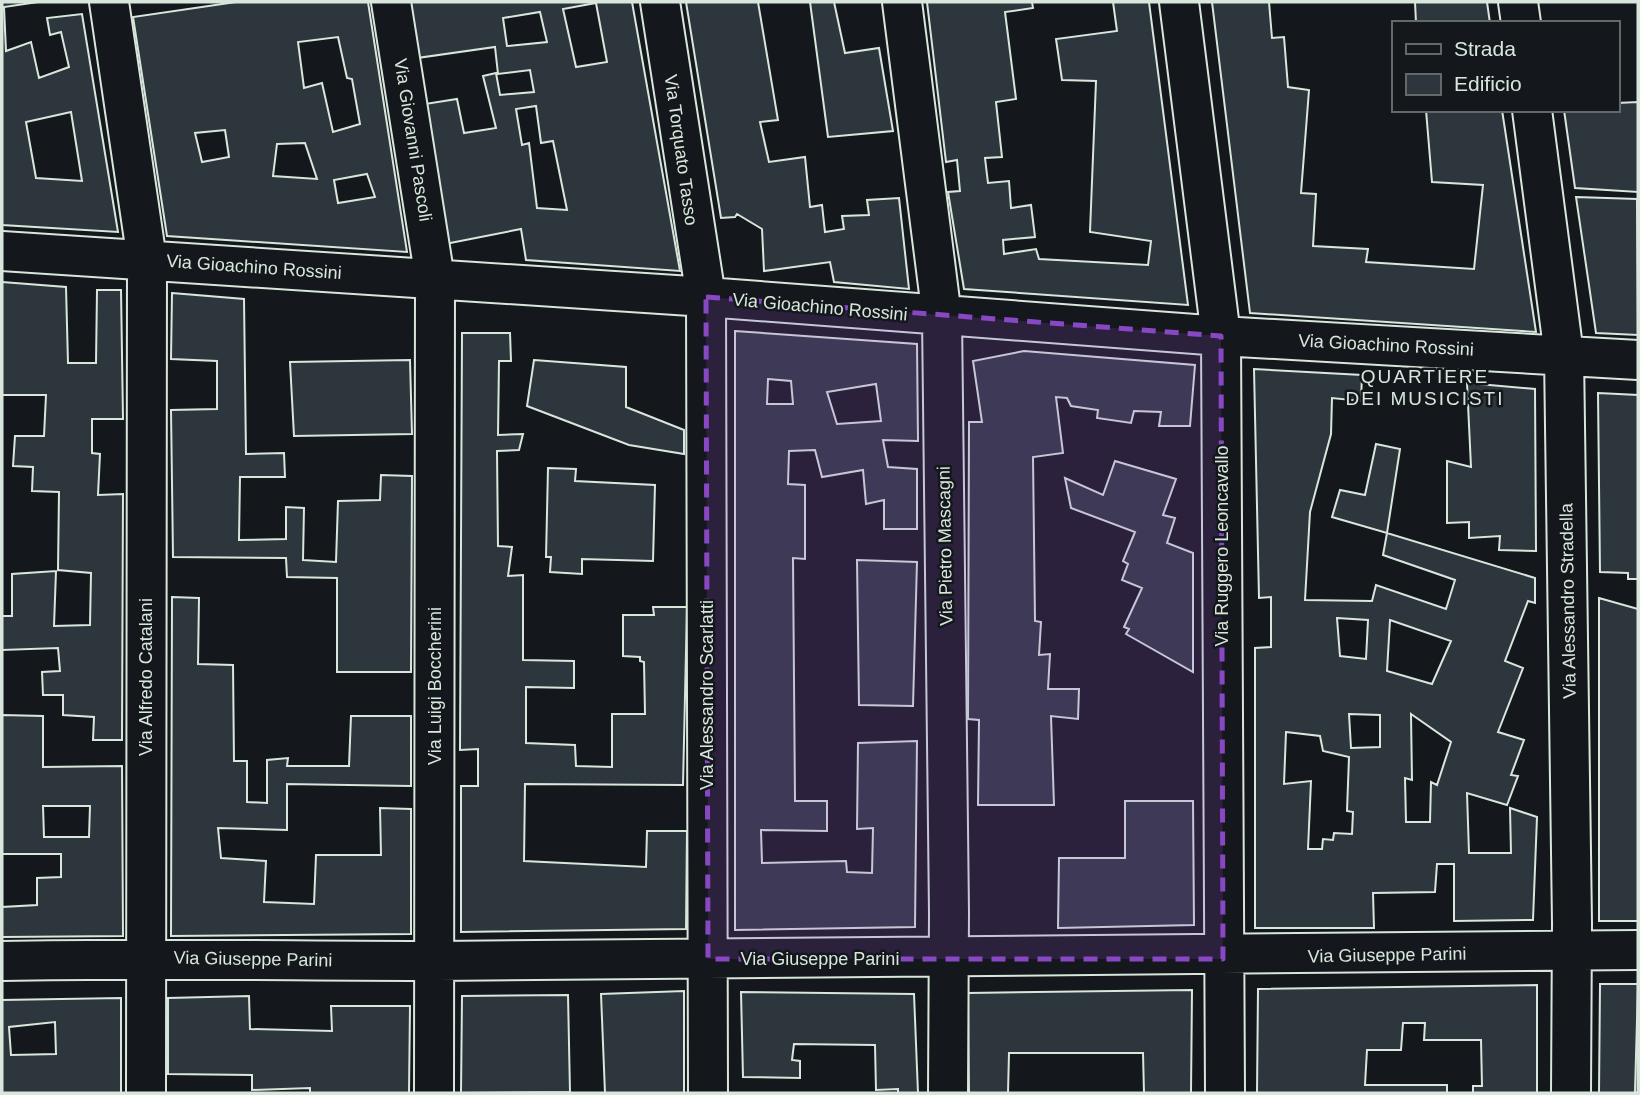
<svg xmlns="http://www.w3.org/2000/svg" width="1640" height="1095" font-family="Helvetica,sans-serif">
  <rect width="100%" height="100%" fill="#14181c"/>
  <path fill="#2c363c" stroke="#d8e6dc" stroke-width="2" fill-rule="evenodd" d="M 2,2 L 38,2 L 4,7 L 6,51 L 31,42 L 39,78 L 69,67 L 61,32 L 50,35 L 47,18 L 82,14 L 118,232 L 2,225 ZM 71,112 L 82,181 L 36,178 L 26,122 Z
    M 236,2 L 368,2 L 407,252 L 167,236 L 133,17 ZM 338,37 L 347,78 L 352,79 L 360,124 L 333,132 L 322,83 L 304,88 L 298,42 ZM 225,130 L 229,157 L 202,162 L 195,133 ZM 305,143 L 317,179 L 273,176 L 277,144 ZM 367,174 L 375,197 L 338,203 L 334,180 Z
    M 409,2 L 632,2 L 680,271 L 526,260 L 521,229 L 445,244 L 425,104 L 457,99 L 464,133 L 496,128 L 483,76 L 496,73 L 500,95 L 534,92 L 530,70 L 498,74 L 495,47 L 417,58 ZM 596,3 L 607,62 L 576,67 L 563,9 ZM 540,12 L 547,42 L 507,46 L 503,18 ZM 536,106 L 541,143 L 553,141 L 567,210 L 537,208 L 529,143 L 522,145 L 516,109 Z
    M 686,2 L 758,2 L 778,120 L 760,122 L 769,162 L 805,157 L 810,207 L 822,205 L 825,232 L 844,229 L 842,216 L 869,215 L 867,200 L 899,198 L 909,289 L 834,282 L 830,262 L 764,271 L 762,229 L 737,214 L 735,217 L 721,218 Z
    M 810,2 L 834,2 L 845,53 L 879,48 L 893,131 L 828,137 Z
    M 927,2 L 1032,2 L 1033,8 L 1005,12 L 1016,99 L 996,102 L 1002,157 L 985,158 L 988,183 L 1009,181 L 1011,208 L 1031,205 L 1035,237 L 1003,240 L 1004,254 L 1036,249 L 1039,259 L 1148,265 L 1151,241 L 1090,232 L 1096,81 L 1062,80 L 1056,39 L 1117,31 L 1113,2 L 1149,2 L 1188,305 L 964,289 L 948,192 L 960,191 L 957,160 L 946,162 Z
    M 1212,2 L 1269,2 L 1272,38 L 1284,37 L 1288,87 L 1309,90 L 1301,193 L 1316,194 L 1313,246 L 1368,249 L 1366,262 L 1474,269 L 1483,185 L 1432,182 L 1426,110 L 1502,110 L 1536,332 L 1250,313 Z
    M 1415,2 L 1487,2 L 1490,23 L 1416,23 Z
    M 1638,102 L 1638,192 L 1575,188 L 1564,110 L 1617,110 L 1617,103 Z
    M 1576,197 L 1637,199 L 1638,335 L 1596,333 Z
    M 2,282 L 66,287 L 68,363 L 96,363 L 97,290 L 121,290 L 123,419 L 92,419 L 92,453 L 100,454 L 98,495 L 123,494 L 122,740 L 93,740 L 94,717 L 63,715 L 63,695 L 43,695 L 42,672 L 60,671 L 58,648 L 2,650 L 2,616 L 12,616 L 12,574 L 56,571 L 54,626 L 90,625 L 91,573 L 58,570 L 59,492 L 32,491 L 33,467 L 13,466 L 15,436 L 44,436 L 46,395 L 2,395 Z
    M 172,293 L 244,299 L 246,454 L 284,453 L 285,477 L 240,477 L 239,540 L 286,539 L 286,507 L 304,508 L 303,560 L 336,562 L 338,501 L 380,500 L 381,475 L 412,476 L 411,672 L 337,672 L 337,578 L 287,577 L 286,558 L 173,557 L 171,410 L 217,409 L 217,361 L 171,359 Z
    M 735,331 L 917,344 L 918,441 L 883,440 L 888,467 L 917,469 L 917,529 L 884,529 L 884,500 L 866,504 L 863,470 L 822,477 L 815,450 L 789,451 L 788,484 L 805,485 L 805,559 L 793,558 L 795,801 L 827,801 L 827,831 L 761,830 L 762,863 L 846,861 L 847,872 L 872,873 L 873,828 L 857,829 L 858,743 L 917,741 L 915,927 L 735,930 ZM 768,379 L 791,381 L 793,404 L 767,404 ZM 876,384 L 881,421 L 837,424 L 827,392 Z
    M 462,333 L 510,333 L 511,361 L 499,361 L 498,435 L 523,434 L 519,450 L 497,451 L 498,546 L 512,547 L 508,576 L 523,575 L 523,660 L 574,661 L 574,688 L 526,687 L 526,743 L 575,745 L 576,766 L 612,767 L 612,714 L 645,714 L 644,662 L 640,661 L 640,657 L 623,656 L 623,615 L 654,615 L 653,607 L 687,607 L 683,785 L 525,784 L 524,861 L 646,867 L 647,831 L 687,831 L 686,929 L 461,932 L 461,786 L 478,786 L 478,749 L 460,750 Z
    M 1024,351 L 1195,365 L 1190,426 L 1159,426 L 1161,412 L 1134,411 L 1131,423 L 1097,418 L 1098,410 L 1071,406 L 1067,398 L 1056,397 L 1063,453 L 1033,457 L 1035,621 L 1041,622 L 1039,655 L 1050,654 L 1048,689 L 1079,689 L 1078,719 L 1051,716 L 1054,805 L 978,805 L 979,720 L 968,719 L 969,422 L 982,422 L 973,361 Z
    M 410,360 L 412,434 L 294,436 L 290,362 Z
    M 534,360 L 626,367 L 626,407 L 684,430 L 684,454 L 629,445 L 527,406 Z
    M 1254,369 L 1362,375 L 1361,401 L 1332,398 L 1331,434 L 1310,512 L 1305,600 L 1372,601 L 1376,585 L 1446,609 L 1455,580 L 1383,555 L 1387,533 L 1535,578 L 1535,603 L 1528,601 L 1505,661 L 1523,668 L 1498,732 L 1524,740 L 1511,775 L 1518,776 L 1507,805 L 1467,793 L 1469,853 L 1511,853 L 1510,808 L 1537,817 L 1533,920 L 1454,921 L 1454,864 L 1437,864 L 1435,892 L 1373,893 L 1374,928 L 1255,928 L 1255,648 L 1271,647 L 1271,597 L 1259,598 ZM 1337,618 L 1368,620 L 1366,659 L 1340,656 ZM 1390,620 L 1451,641 L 1432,684 L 1387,671 ZM 1349,714 L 1380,715 L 1380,747 L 1351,748 ZM 1411,714 L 1451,742 L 1437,785 L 1431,782 L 1430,822 L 1406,822 L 1405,778 L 1412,780 ZM 1286,732 L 1320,736 L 1323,751 L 1349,757 L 1347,811 L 1353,812 L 1352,834 L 1334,833 L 1333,840 L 1323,839 L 1322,849 L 1308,849 L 1311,781 L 1284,784 Z
    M 1467,383 L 1535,389 L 1536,551 L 1499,550 L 1500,536 L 1469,538 L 1469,522 L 1447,523 L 1447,461 L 1471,467 Z
    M 1598,393 L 1638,395 L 1638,579 L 1628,579 L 1628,573 L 1600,572 Z
    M 1376,444 L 1400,449 L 1387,533 L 1332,517 L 1340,490 L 1365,495 Z
    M 1115,461 L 1176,479 L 1163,515 L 1175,518 L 1167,543 L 1193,553 L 1193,672 L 1126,634 L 1129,629 L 1124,627 L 1142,588 L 1122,580 L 1128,564 L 1123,561 L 1135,532 L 1071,508 L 1065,478 L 1103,495 Z
    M 548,468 L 576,469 L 575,481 L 655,485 L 653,561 L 582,559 L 582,574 L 550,572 L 551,557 L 546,557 Z
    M 857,560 L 917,562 L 913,706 L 859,705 Z
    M 172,597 L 199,598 L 198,664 L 233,665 L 234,761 L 247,761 L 247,802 L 267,803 L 267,760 L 288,758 L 287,766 L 349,766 L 351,716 L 411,716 L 411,786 L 287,784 L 287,830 L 218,828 L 221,858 L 266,861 L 264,902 L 314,904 L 316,855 L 381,855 L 380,808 L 411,809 L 411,934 L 171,936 Z
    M 1599,598 L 1638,609 L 1638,921 L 1599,921 Z
    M 2,715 L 43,716 L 43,767 L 122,766 L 123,936 L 2,937 L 2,907 L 37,905 L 37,878 L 61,877 L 61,854 L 2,854 ZM 43,806 L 90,806 L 89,837 L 44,837 Z
    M 1125,801 L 1193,801 L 1194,925 L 1058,928 L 1059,858 L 1125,858 Z
    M 1600,984 L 1638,984 L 1635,1092 L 1638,1093 L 1599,1093 Z
    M 1537,985 L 1537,1093 L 1473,1093 L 1473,1086 L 1482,1086 L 1481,1040 L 1424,1040 L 1425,1023 L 1403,1023 L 1401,1050 L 1367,1050 L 1365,1085 L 1447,1085 L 1447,1093 L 1257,1093 L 1258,989 Z
    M 1192,990 L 1191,1093 L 1144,1093 L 1143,1053 L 1009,1053 L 1008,1093 L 969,1093 L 968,993 Z
    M 684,991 L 684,1093 L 605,1093 L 601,994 Z
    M 741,992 L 914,994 L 918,1093 L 898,1093 L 898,1089 L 876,1090 L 875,1045 L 794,1044 L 792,1060 L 800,1061 L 800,1078 L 743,1077 Z
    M 568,995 L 570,1092 L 461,1093 L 462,996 Z
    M 249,996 L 250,1029 L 332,1031 L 331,1006 L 410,1006 L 409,1093 L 310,1093 L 310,1088 L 252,1090 L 252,1075 L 168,1074 L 168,998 Z
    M 121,998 L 121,1093 L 2,1093 L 2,1000 ZM 55,1022 L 56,1054 L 11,1055 L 9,1027 Z"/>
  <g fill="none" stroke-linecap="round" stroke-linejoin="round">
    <g stroke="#d8e6dc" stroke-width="42">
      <path id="minor" d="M 109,2 L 147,260 L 146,1093
        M 391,2 L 435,279 L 434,1093
        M 660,2 L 706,297 L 708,1093
        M 902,2 L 942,317 L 949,913 L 948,1093
        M 1179,2 L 1221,336 L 1225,1093
        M 1518,2 L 1521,23
        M 1532,110 L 1564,355 L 1572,923 L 1571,1093
        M 2,251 L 706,297 L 1221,336 L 1638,360
        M 2,961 C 147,958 292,961 438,961 C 838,961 1238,957 1638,950"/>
    </g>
    <use href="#minor" stroke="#14181c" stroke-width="38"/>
  </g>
  <path fill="#8948c3" fill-opacity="0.2" stroke="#8948c3" stroke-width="5" stroke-dasharray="14 9" stroke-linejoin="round" d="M 706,297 L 1221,336 L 1223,959 L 708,959 Z"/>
  <g text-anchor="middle" stroke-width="5" stroke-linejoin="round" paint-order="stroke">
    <g font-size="18" fill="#d8e6dc" stroke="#14181c">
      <text transform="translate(413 140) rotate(81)" y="6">Via Giovanni Pascoli</text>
      <text transform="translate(681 150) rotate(82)" y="6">Via Torquato Tasso</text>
      <text transform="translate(254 267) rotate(4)" y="6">Via Gioachino Rossini</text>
      <text transform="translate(820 307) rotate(5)" y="6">Via Gioachino Rossini</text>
      <text transform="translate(1386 345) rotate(3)" y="6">Via Gioachino Rossini</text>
      <text transform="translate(945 546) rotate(-91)" y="6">Via Pietro Mascagni</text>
      <text transform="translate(1222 546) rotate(-90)" y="6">Via Ruggero Leoncavallo</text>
      <text transform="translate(1568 601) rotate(-91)" y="6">Via Alessandro Stradella</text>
      <text transform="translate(146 677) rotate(-90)" y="6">Via Alfredo Catalani</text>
      <text transform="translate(435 686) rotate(-90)" y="6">Via Luigi Boccherini</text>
      <text transform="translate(707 695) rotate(-90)" y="6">Via Alessandro Scarlatti</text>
      <text transform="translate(1387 955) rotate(-1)" y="6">Via Giuseppe Parini</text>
      <text transform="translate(253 959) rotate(1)" y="6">Via Giuseppe Parini</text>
      <text x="820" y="965">Via Giuseppe Parini</text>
    </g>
    <g font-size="19" letter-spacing="2" fill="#d8e6dc" stroke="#14181c">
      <text x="1425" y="383">QUARTIERE<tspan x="1425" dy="22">DEI MUSICISTI</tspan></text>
    </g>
  </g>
  <rect width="1640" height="1095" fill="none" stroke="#d8e6dc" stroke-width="7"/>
  <rect x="1392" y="21" width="228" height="91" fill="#14181c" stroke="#626a69" stroke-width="2"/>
  <rect x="1406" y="44" width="35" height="10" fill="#14181c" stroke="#626a69" stroke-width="2"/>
  <text x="1454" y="56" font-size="21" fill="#d8e6dc">Strada</text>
  <rect x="1406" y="74" width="35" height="21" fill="#2c363c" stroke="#626a69" stroke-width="2"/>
  <text x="1454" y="91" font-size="21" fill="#d8e6dc">Edificio</text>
</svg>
